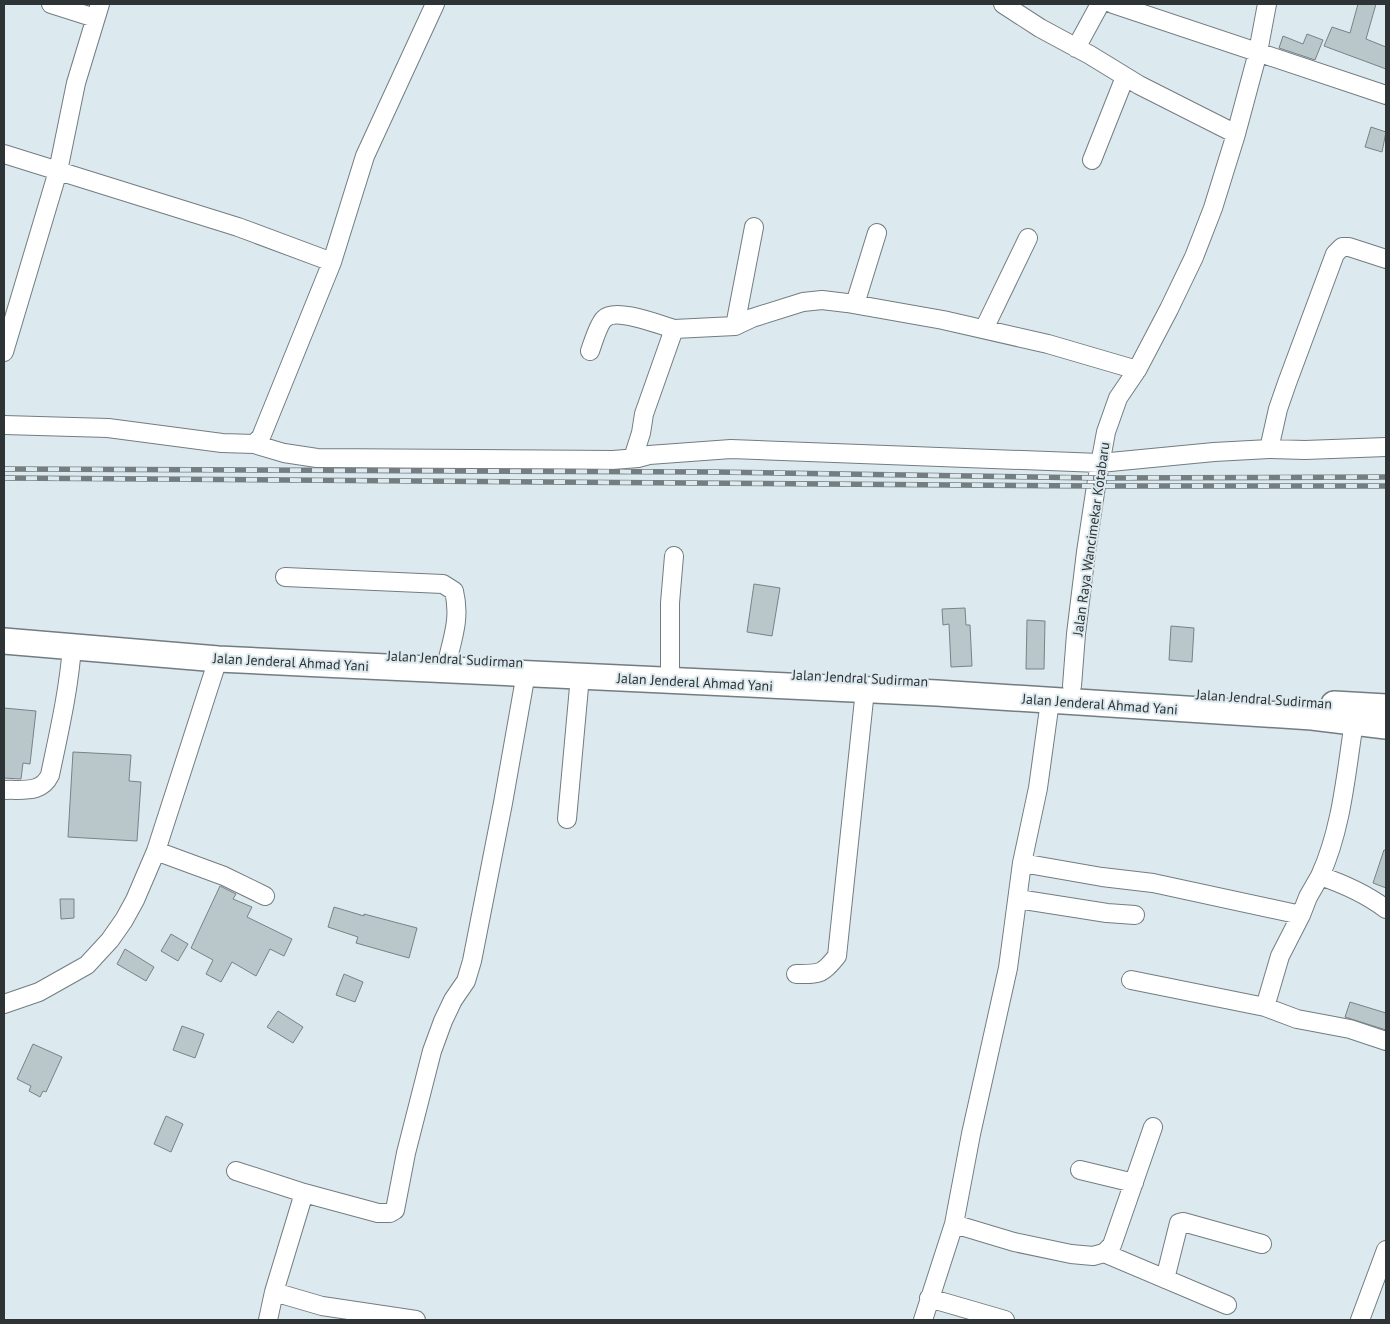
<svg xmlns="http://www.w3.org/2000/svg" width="1390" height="1324" font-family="'PT Sans',sans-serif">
  <rect width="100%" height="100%" fill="#dce9ee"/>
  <path fill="#b9c6ca" stroke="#778387" d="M 1358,4 L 1376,4 L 1366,39 L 1386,47 L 1386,69 L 1324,46 L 1332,27 L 1350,33 Z
    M 1307,34 L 1323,40 L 1315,60 L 1279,48 L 1283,36 L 1303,44 Z
    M 1371,127 L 1386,132 L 1382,152 L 1365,147 Z
    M 754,584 L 780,588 L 772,636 L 747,632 Z
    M 965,608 L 966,625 L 970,625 L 972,666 L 951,667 L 949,624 L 943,625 L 942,609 Z
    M 1027,620 L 1045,621 L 1044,669 L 1026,669 Z
    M 1171,626 L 1194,628 L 1192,662 L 1169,660 Z
    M 4,708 L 36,711 L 30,764 L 23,763 L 21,779 L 4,778 Z
    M 73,752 L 131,755 L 129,781 L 141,782 L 137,841 L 68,837 Z
    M 1384,850 L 1386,850 L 1386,888 L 1373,883 Z
    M 220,886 L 236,894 L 233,899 L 252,907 L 247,917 L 292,939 L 284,956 L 270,949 L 256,976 L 232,962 L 221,982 L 206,974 L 213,960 L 191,948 Z
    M 60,899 L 74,899 L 74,918 L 61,919 Z
    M 334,907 L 364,916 L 364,914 L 417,928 L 409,958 L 356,943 L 358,937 L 328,927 Z
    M 171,934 L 188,944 L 178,961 L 161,951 Z
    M 125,949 L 154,967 L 146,981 L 117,964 Z
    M 344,974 L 363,982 L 355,1002 L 336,995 Z
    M 1350,1002 L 1386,1013 L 1386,1030 L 1345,1017 Z
    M 278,1011 L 303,1027 L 293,1043 L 267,1027 Z
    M 182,1026 L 204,1034 L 195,1058 L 173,1050 Z
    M 33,1044 L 62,1057 L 46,1092 L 43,1091 L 40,1097 L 29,1091 L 31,1086 L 17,1079 Z
    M 166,1116 L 183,1124 L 171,1152 L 154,1144 Z"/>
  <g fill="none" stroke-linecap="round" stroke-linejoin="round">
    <g stroke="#727d82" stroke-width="20">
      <path id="minor" d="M 51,4 L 95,18
        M 1003,4 L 1040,28 L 1090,55 L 1139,85 L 1236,134
        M 1113,4 L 1386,95
        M 1076,48 L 1100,4
        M 4,154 L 238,227 L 332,262 L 365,156 L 435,4
        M 1092,160 L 1125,77
        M 855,304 L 877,233
        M 735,326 L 754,227
        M 984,329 L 1028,238
        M 590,351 C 593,343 598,325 604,319 C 615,307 660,325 674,329
        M 4,352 L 58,171 L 76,83 L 100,4
        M 4,425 L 108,428 L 222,443 L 254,444 L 284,453 L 317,458 L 613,460 L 638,458 L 649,455 L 731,449 L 1100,463 L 1214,452 L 1269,449 L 1305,450 L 1386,447
        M 254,444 L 261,437 L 332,262
        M 1269,449 L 1278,409 L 1287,383 L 1335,254 L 1342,247 L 1349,247 L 1386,259
        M 633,458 L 641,433 L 644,414 L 674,329 L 735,326 L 752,318 L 803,302 L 822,300 L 847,303 L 943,320 L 1048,344 L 1137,370
        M 285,577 L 443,584 L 454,591 C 460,616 454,634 448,658
        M 670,669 L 670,603 L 674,556
        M 1072,686 L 1076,634 L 1086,552 L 1096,486 L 1106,432 L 1118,398 L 1137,370 L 1169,309 L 1194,257 L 1213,208 L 1236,134 L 1258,52 L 1267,4
        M 4,790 C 23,789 41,794 50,775 C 59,732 69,689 72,646
        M 567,819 L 580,676
        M 156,851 L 224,876 L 265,896
        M 1022,863 L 1102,877 L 1153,883 L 1301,915 L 1308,897 L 1320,876 C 1344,884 1366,894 1386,909
        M 1320,876 C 1342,828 1346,773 1354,722
        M 1018,899 L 1107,913 L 1135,915
        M 796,974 C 820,974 822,975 837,956 L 865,690
        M 1131,980 L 1265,1007 L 1297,1019 L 1350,1029 L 1386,1041
        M 4,1004 L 39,992 L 87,965 L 110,940 L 124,920 L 135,900 L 156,851 L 218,659
        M 1265,1007 L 1280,956 L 1301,915
        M 1080,1170 L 1134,1183
        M 236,1171 L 304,1193 L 378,1213 L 390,1213 L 395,1210 L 406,1153 L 432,1051 L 443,1021 L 453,1000 L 466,981 L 472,961 L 503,803 L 526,673
        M 954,1224 L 1014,1242 L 1071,1254 L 1093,1256 L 1104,1253 L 1112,1245 L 1153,1127
        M 1104,1253 L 1227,1305
        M 1165,1279 L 1179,1223 L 1183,1222 L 1262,1244
        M 274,1292 L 322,1306 L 416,1320
        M 929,1298 L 1005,1320
        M 268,1320 L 274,1292 L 304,1193
        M 923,1320 L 954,1224 L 971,1134 L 1008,968 L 1022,863 L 1038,788 L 1050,701
        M 1360,1320 L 1386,1250"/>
    </g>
    <g stroke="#727d82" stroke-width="28">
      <path id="highway" d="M 4,641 L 218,659 L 301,663 L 937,693 L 1312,717 L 1386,726
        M 1334,704 L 1386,707"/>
    </g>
    <use href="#minor" stroke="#fff" stroke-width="18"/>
    <use href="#highway" stroke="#fff" stroke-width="25"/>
    <g stroke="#747d80" stroke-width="5.5">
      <path id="rail" d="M 4,469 L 715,472 L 1097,478 L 1386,477
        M 4,478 L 1096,486 L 1386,486"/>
    </g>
    <use href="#rail" stroke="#dce9ee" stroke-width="4" stroke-dasharray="11" stroke-linecap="butt"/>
  </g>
  <g text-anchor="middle" stroke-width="4" stroke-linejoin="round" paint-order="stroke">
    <g font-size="14" fill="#2e3335" stroke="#dce9ee">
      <text transform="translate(1091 539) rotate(-82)" y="5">Jalan Raya Wancimekar Kotabaru</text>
      <text transform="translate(455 659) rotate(3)" y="5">Jalan Jendral Sudirman</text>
      <text transform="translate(291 662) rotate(3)" y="5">Jalan Jenderal Ahmad Yani</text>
      <text transform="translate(860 678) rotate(3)" y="5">Jalan Jendral Sudirman</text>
      <text transform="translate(695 682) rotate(3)" y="5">Jalan Jenderal Ahmad Yani</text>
      <text transform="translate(1264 699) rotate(4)" y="5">Jalan Jendral Sudirman</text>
      <text transform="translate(1100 704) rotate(4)" y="5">Jalan Jenderal Ahmad Yani</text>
    </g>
  </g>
  <rect width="1390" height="1324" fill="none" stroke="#2e3335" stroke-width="10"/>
</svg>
